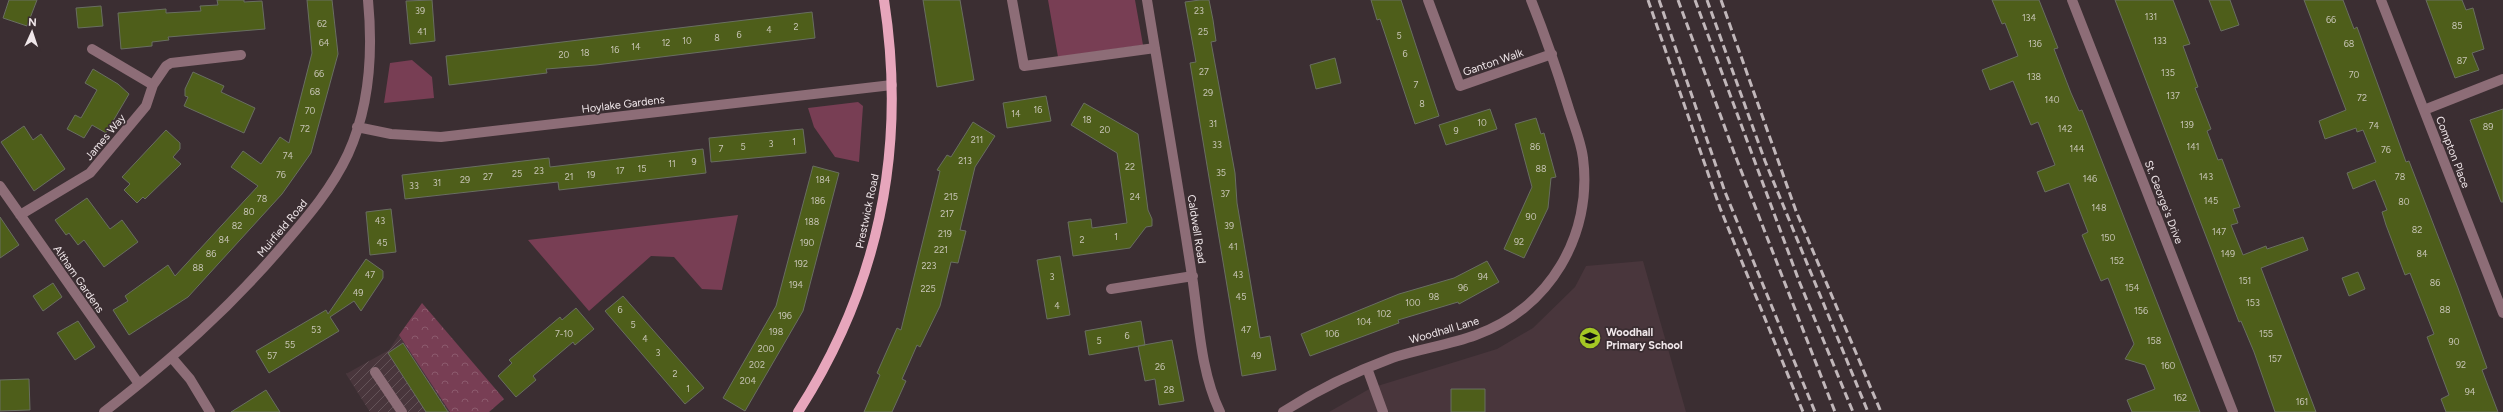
<svg xmlns="http://www.w3.org/2000/svg" width="2503" height="412" font-family="Figtree,sans-serif">
  <defs>
    <pattern id="industrial-furrows" width="10" height="10" patternUnits="userSpaceOnUse"><rect width="10" height="10" fill="#49363c"/><path d="M-1 1l2-2M0 10L10 0M9 11l2-2" fill="none" stroke="#645358"/></pattern>
    <pattern id="forest-crowns" width="20" height="18" patternUnits="userSpaceOnUse"><rect width="20" height="18" fill="#783e54"/><path d="M2 6a3 3 0 1 1 6 0M12 15a3 3 0 1 1 6 0" fill="none" stroke="#8c5a6d"/></pattern>
  </defs>
  <rect width="100%" height="100%" fill="#3b2e32"/>
  <path fill="#49363c" d="M 1643,261 L 1686,412 L 1329,412 L 1371,388 L 1497,349 L 1533,328 L 1575,287 L 1586,266 Z"/>
  <path fill="url(#industrial-furrows)" d="M 399,335 L 450,412 L 370,412 L 346,374 L 389,350 Z"/>
  <path fill="#783e54" d="M 1048,0 L 1135,0 L 1143,45 L 1058,57 Z
    M 412,60 L 432,77 L 434,98 L 384,103 L 390,63 Z
    M 858,102 L 863,106 L 859,162 L 835,157 L 814,127 L 808,108 Z
    M 738,215 L 722,290 L 702,289 L 674,257 L 651,256 L 589,311 L 528,240 Z"/>
  <path fill="url(#forest-crowns)" d="M 422,303 L 504,399 L 489,412 L 450,412 L 399,335 Z"/>
  <path fill="#4e5e1a" stroke="#696e61" d="M 9,0 L 37,0 L 27,26 L 3,18 Z
    M 217,0 L 244,0 L 244,2 L 262,1 L 265,29 L 168,37 L 169,40 L 152,42 L 152,46 L 121,49 L 118,13 L 166,9 L 166,13 L 201,11 L 200,6 L 218,5 Z
    M 307,0 L 332,0 L 338,54 L 311,153 L 282,194 L 188,297 L 129,335 L 113,310 L 128,301 L 125,296 L 168,265 L 175,276 L 258,186 L 231,167 L 243,151 L 261,164 L 280,137 L 289,143 L 312,53 Z
    M 432,0 L 435,41 L 410,44 L 406,1 Z
    M 923,0 L 960,0 L 974,80 L 937,87 Z
    M 1200,0 L 1209,0 L 1213,20 L 1216,41 L 1211,42 L 1235,173 L 1237,203 L 1260,338 L 1270,336 L 1276,370 L 1242,376 L 1190,63 L 1196,62 L 1185,2 Z
    M 1371,0 L 1401,0 L 1439,116 L 1415,124 L 1380,19 L 1377,20 Z
    M 1992,0 L 2039,0 L 2058,48 L 2054,49 L 2071,93 L 2079,111 L 2082,110 L 2200,412 L 2132,412 L 2127,400 L 2155,389 L 2145,365 L 2125,359 L 2134,344 L 2108,278 L 2101,281 L 2082,235 L 2088,232 L 2069,183 L 2045,192 L 2037,172 L 2055,165 L 2038,122 L 2031,125 L 2013,81 L 1990,90 L 1982,70 L 2018,56 L 2005,23 L 2002,24 Z
    M 2115,0 L 2173,0 L 2190,44 L 2183,46 L 2198,87 L 2195,88 L 2211,129 L 2207,131 L 2218,160 L 2222,159 L 2240,207 L 2233,209 L 2238,223 L 2231,225 L 2243,255 L 2266,246 L 2267,249 L 2303,237 L 2308,250 L 2261,268 L 2316,412 L 2275,412 L 2254,352 L 2241,321 L 2239,322 Z
    M 2209,0 L 2230,0 L 2239,25 L 2221,31 Z
    M 2304,0 L 2343,0 L 2354,29 L 2357,27 L 2406,162 L 2409,161 L 2458,288 L 2487,368 L 2482,370 L 2498,412 L 2446,412 L 2441,399 L 2449,395 L 2427,337 L 2434,334 L 2410,273 L 2405,275 L 2386,225 L 2382,212 L 2387,210 L 2375,180 L 2353,189 L 2347,173 L 2376,162 L 2363,130 L 2357,132 L 2356,128 L 2325,139 L 2319,121 L 2346,110 Z
    M 2426,0 L 2462,0 L 2466,10 L 2473,8 L 2484,49 L 2472,53 L 2479,70 L 2455,78 Z
    M 101,6 L 103,26 L 78,28 L 76,8 Z
    M 812,12 L 815,38 L 596,65 L 546,69 L 547,73 L 449,85 L 446,56 Z
    M 1335,58 L 1341,83 L 1316,89 L 1310,65 Z
    M 93,69 L 118,84 L 129,94 L 106,133 L 92,125 L 84,138 L 67,129 L 75,115 L 81,118 L 97,90 L 85,83 Z
    M 193,72 L 224,86 L 221,92 L 255,108 L 244,133 L 184,106 L 188,97 L 185,96 L 185,89 Z
    M 1046,96 L 1051,121 L 1007,128 L 1003,103 Z
    M 1084,103 L 1138,134 L 1148,210 L 1152,219 L 1152,226 L 1146,227 L 1130,248 L 1073,256 L 1068,222 L 1091,219 L 1092,228 L 1127,223 L 1117,153 L 1071,125 Z
    M 1490,109 L 1497,129 L 1446,145 L 1439,125 Z
    M 2503,109 L 2503,202 L 2501,202 L 2470,120 Z
    M 1536,118 L 1541,134 L 1544,133 L 1556,177 L 1551,178 L 1548,208 L 1524,258 L 1504,249 L 1532,187 L 1515,124 Z
    M 973,122 L 995,136 L 975,167 L 960,230 L 966,231 L 958,263 L 951,262 L 940,306 L 920,347 L 917,345 L 910,361 L 902,379 L 906,381 L 892,412 L 864,412 L 880,375 L 877,373 L 897,328 L 901,330 L 940,171 L 937,170 L 947,155 L 951,157 Z
    M 24,126 L 33,140 L 41,134 L 65,169 L 34,191 L 1,142 Z
    M 803,129 L 806,153 L 711,162 L 709,138 Z
    M 166,130 L 180,143 L 180,149 L 173,157 L 181,164 L 145,199 L 143,197 L 137,203 L 124,190 L 130,184 L 122,177 Z
    M 703,149 L 706,173 L 559,190 L 558,182 L 405,199 L 402,175 L 549,158 L 550,167 Z
    M 813,166 L 839,173 L 803,311 L 745,411 L 723,398 L 776,306 Z
    M 87,198 L 110,229 L 122,220 L 138,242 L 104,267 L 84,240 L 78,245 L 69,233 L 66,235 L 55,220 Z
    M 391,209 L 396,252 L 370,255 L 366,212 Z
    M 0,217 L 19,245 L 0,258 Z
    M 1060,256 L 1070,315 L 1047,319 L 1037,260 Z
    M 366,259 L 383,271 L 383,278 L 361,311 L 354,301 L 330,317 L 339,331 L 269,373 L 256,351 L 326,310 L 328,314 Z
    M 1487,261 L 1499,282 L 1459,304 L 1458,302 L 1398,320 L 1399,323 L 1310,356 L 1301,334 L 1399,294 L 1454,278 Z
    M 2358,272 L 2365,289 L 2349,296 L 2342,278 Z
    M 53,283 L 62,297 L 43,311 L 33,296 Z
    M 623,296 L 704,388 L 685,404 L 605,311 Z
    M 576,308 L 594,329 L 575,345 L 573,342 L 533,376 L 536,380 L 516,397 L 498,376 L 512,363 L 509,360 L 560,317 L 562,320 Z
    M 78,321 L 95,347 L 75,360 L 57,333 Z
    M 1141,321 L 1145,345 L 1089,355 L 1085,331 Z
    M 1172,340 L 1184,401 L 1159,405 L 1155,379 L 1145,381 L 1138,346 Z
    M 403,343 L 448,412 L 426,412 L 388,353 Z
    M 29,379 L 30,410 L 0,411 L 0,380 Z
    M 1451,389 L 1485,389 L 1485,412 L 1451,412 Z
    M 266,390 L 280,412 L 231,412 Z"/>
  <g fill="none" stroke-linecap="round" stroke-linejoin="round">
    <path stroke="#8d6d77" stroke-width="10" d="M 1012,0 L 1024,66 L 1155,48
      M 1147,0 C 1162,92 1178,184 1192,276 C 1199,321 1200,370 1220,412
      M 1428,0 L 1460,86 L 1552,54
      M 2072,0 L 2233,412
      M 2381,0 L 2503,313
      M 92,49 L 153,85 L 166,66 L 171,63 L 241,55
      M 2424,110 L 2503,79
      M 357,127 L 391,134 L 441,137 L 892,85
      M 0,186 L 139,384
      M 20,215 L 90,173 L 146,106 L 153,85
      M 1111,289 L 1193,276
      M 172,358 L 190,379 L 210,412
      M 1367,368 L 1383,412
      M 375,372 L 402,412
      M 104,412 C 172,359 229,309 285,243 C 309,215 332,188 348,154 C 370,106 373,52 368,0
      M 1283,412 C 1317,390 1354,372 1392,358 C 1419,349 1449,345 1476,335 C 1549,309 1593,235 1583,158 C 1581,141 1573,123 1568,106 C 1557,70 1545,35 1531,0"/>
    <path stroke="#e7a6bc" stroke-width="10" d="M 798,412 C 879,286 907,148 884,0"/>
    <path stroke="#c1b7ba" stroke-width="3" stroke-dasharray="8 4" stroke-linecap="butt" d="M 1648,0 L 1720,208 L 1803,412
      M 1659,0 L 1725,192 L 1815,412
      M 1678,0 L 1735,155 L 1835,412
      M 1695,0 L 1799,281 L 1853,412
      M 1707,0 L 1765,161 L 1868,412
      M 1721,0 L 1796,211 L 1881,412"/>
  </g>
  <defs>
    <g id="school-disc" transform="scale(1.15)"><circle r="9.5" fill="#a4c824" stroke="#3b2e32"/><path d="M0-5L7-2L0 1L-7-2ZM-4 1L0 2.5L4 1V4Q0 6-4 4Z" fill="#111"/></g>
  </defs>
  <g fill-rule="evenodd">
    <use href="#school-disc" x="1590" y="338"/>
  </g>
  <g text-anchor="middle" stroke-width="3.5" stroke-linejoin="round" paint-order="stroke">
    <g font-size="9" fill="#c8c5b6">
      <text x="420" y="14">39</text>
      <text x="1199" y="14">23</text>
      <text x="2151" y="20">131</text>
      <text x="2029" y="21">134</text>
      <text x="2331" y="23">66</text>
      <text x="322" y="27">62</text>
      <text x="2457" y="29">85</text>
      <text x="796" y="30">2</text>
      <text x="769" y="33">4</text>
      <text x="422" y="35">41</text>
      <text x="1203" y="35">25</text>
      <text x="739" y="38">6</text>
      <text x="1399" y="39">5</text>
      <text x="717" y="41">8</text>
      <text x="687" y="44">10</text>
      <text x="2160" y="44">133</text>
      <text x="324" y="46">64</text>
      <text x="666" y="46">12</text>
      <text x="2035" y="47">136</text>
      <text x="2349" y="47">68</text>
      <text x="636" y="50">14</text>
      <text x="615" y="53">16</text>
      <text x="585" y="56">18</text>
      <text x="1405" y="57">6</text>
      <text x="564" y="58">20</text>
      <text x="2462" y="64">87</text>
      <text x="1204" y="75">27</text>
      <text x="2168" y="76">135</text>
      <text x="319" y="77">66</text>
      <text x="2354" y="78">70</text>
      <text x="2034" y="80">138</text>
      <text x="1416" y="88">7</text>
      <text x="315" y="95">68</text>
      <text x="1208" y="96">29</text>
      <text x="2173" y="99">137</text>
      <text x="2362" y="101">72</text>
      <text x="2052" y="103">140</text>
      <text x="1422" y="107">8</text>
      <text x="1038" y="113">16</text>
      <text x="310" y="114">70</text>
      <text x="1016" y="117">14</text>
      <text x="1087" y="123">18</text>
      <text x="1482" y="126">10</text>
      <text x="1213" y="127">31</text>
      <text x="2187" y="128">139</text>
      <text x="2374" y="129">74</text>
      <text x="2488" y="130">89</text>
      <text x="305" y="132">72</text>
      <text x="2065" y="132">142</text>
      <text x="1105" y="133">20</text>
      <text x="1456" y="134">9</text>
      <text x="977" y="143">211</text>
      <text x="794" y="145">1</text>
      <text x="771" y="147">3</text>
      <text x="1217" y="148">33</text>
      <text x="743" y="150">5</text>
      <text x="1535" y="150">86</text>
      <text x="2193" y="150">141</text>
      <text x="721" y="152">7</text>
      <text x="2077" y="152">144</text>
      <text x="2386" y="153">76</text>
      <text x="288" y="159">74</text>
      <text x="965" y="164">213</text>
      <text x="694" y="165">9</text>
      <text x="672" y="167">11</text>
      <text x="1130" y="170">22</text>
      <text x="642" y="172">15</text>
      <text x="1541" y="172">88</text>
      <text x="539" y="174">23</text>
      <text x="620" y="174">17</text>
      <text x="1221" y="176">35</text>
      <text x="517" y="177">25</text>
      <text x="281" y="178">76</text>
      <text x="591" y="178">19</text>
      <text x="488" y="180">27</text>
      <text x="569" y="180">21</text>
      <text x="2206" y="180">143</text>
      <text x="2400" y="180">78</text>
      <text x="2090" y="182">146</text>
      <text x="465" y="183">29</text>
      <text x="823" y="183">184</text>
      <text x="437" y="186">31</text>
      <text x="414" y="189">33</text>
      <text x="1225" y="197">37</text>
      <text x="951" y="200">215</text>
      <text x="1135" y="200">24</text>
      <text x="262" y="202">78</text>
      <text x="818" y="204">186</text>
      <text x="2211" y="204">145</text>
      <text x="2404" y="205">80</text>
      <text x="2099" y="211">148</text>
      <text x="249" y="215">80</text>
      <text x="947" y="217">217</text>
      <text x="1531" y="220">90</text>
      <text x="380" y="224">43</text>
      <text x="812" y="225">188</text>
      <text x="237" y="229">82</text>
      <text x="1229" y="229">39</text>
      <text x="2417" y="233">82</text>
      <text x="2219" y="235">147</text>
      <text x="945" y="237">219</text>
      <text x="1116" y="240">1</text>
      <text x="2108" y="241">150</text>
      <text x="224" y="243">84</text>
      <text x="1082" y="243">2</text>
      <text x="1519" y="245">92</text>
      <text x="382" y="246">45</text>
      <text x="807" y="246">190</text>
      <text x="1233" y="250">41</text>
      <text x="941" y="253">221</text>
      <text x="211" y="257">86</text>
      <text x="2228" y="257">149</text>
      <text x="2422" y="257">84</text>
      <text x="2117" y="264">152</text>
      <text x="801" y="267">192</text>
      <text x="929" y="269">223</text>
      <text x="198" y="271">88</text>
      <text x="370" y="278">47</text>
      <text x="1238" y="278">43</text>
      <text x="1052" y="280">3</text>
      <text x="1483" y="280">94</text>
      <text x="2245" y="284">151</text>
      <text x="2435" y="286">86</text>
      <text x="796" y="288">194</text>
      <text x="1463" y="291">96</text>
      <text x="2132" y="291">154</text>
      <text x="928" y="292">225</text>
      <text x="358" y="296">49</text>
      <text x="1241" y="300">45</text>
      <text x="1434" y="300">98</text>
      <text x="1413" y="306">100</text>
      <text x="2253" y="306">153</text>
      <text x="1057" y="309">4</text>
      <text x="620" y="313">6</text>
      <text x="2445" y="313">88</text>
      <text x="2141" y="314">156</text>
      <text x="1384" y="317">102</text>
      <text x="785" y="319">196</text>
      <text x="1364" y="325">104</text>
      <text x="633" y="328">5</text>
      <text x="316" y="333">53</text>
      <text x="1246" y="333">47</text>
      <text x="776" y="335">198</text>
      <text x="564" y="337">7-10</text>
      <text x="1332" y="337">106</text>
      <text x="2266" y="337">155</text>
      <text x="1127" y="339">6</text>
      <text x="645" y="342">4</text>
      <text x="1099" y="344">5</text>
      <text x="2154" y="344">158</text>
      <text x="2454" y="345">90</text>
      <text x="290" y="348">55</text>
      <text x="766" y="352">200</text>
      <text x="658" y="356">3</text>
      <text x="272" y="359">57</text>
      <text x="1256" y="359">49</text>
      <text x="2275" y="362">157</text>
      <text x="757" y="368">202</text>
      <text x="2461" y="368">92</text>
      <text x="2168" y="369">160</text>
      <text x="1160" y="370">26</text>
      <text x="675" y="377">2</text>
      <text x="748" y="384">204</text>
      <text x="688" y="392">1</text>
      <text x="1169" y="393">28</text>
      <text x="2470" y="395">94</text>
      <text x="2180" y="401">162</text>
      <text x="2302" y="405">161</text>
    </g>
    <g font-size="11" fill="#f0e7ea" stroke="#3b2e32">
      <text transform="translate(1493 62) rotate(-19)" y="4">Ganton Walk</text>
      <text transform="translate(623 104) rotate(-7)" y="4">Hoylake Gardens</text>
      <text transform="translate(105 137) rotate(-50)" y="4">James Way</text>
      <text transform="translate(2453 152) rotate(69)" y="4">Compton Place</text>
      <text transform="translate(2164 202) rotate(69)" y="4">St. George's Drive</text>
      <text transform="translate(867 211) rotate(-78)" y="4">Prestwick Road</text>
      <text transform="translate(282 228) rotate(-50)" y="4">Muirfield Road</text>
      <text transform="translate(1197 229) rotate(81)" y="4">Caldwell Road</text>
      <text transform="translate(79 279) rotate(55)" y="4">Altham Gardens</text>
      <text transform="translate(1444 330) rotate(-16)" y="4">Woodhall Lane</text>
    </g>
    <g font-size="11" font-weight="bold" fill="#f0e7ea" stroke="#3b2e32" text-anchor="start">
      <text x="1606" y="336">Woodhall<tspan x="1606" dy="13">Primary School</tspan></text>
    </g>
  </g>
  <g transform="translate(32 32) rotate(3)" stroke="#3b2e32" stroke-width="3" paint-order="stroke">
  <path d="M0-3L7 15L0 10L-7 15Z" fill="#f0e7ea"/>
  <text y="-6" font-size="11" font-weight="bold" text-anchor="middle" fill="#f0e7ea">N</text>
  </g>
</svg>
